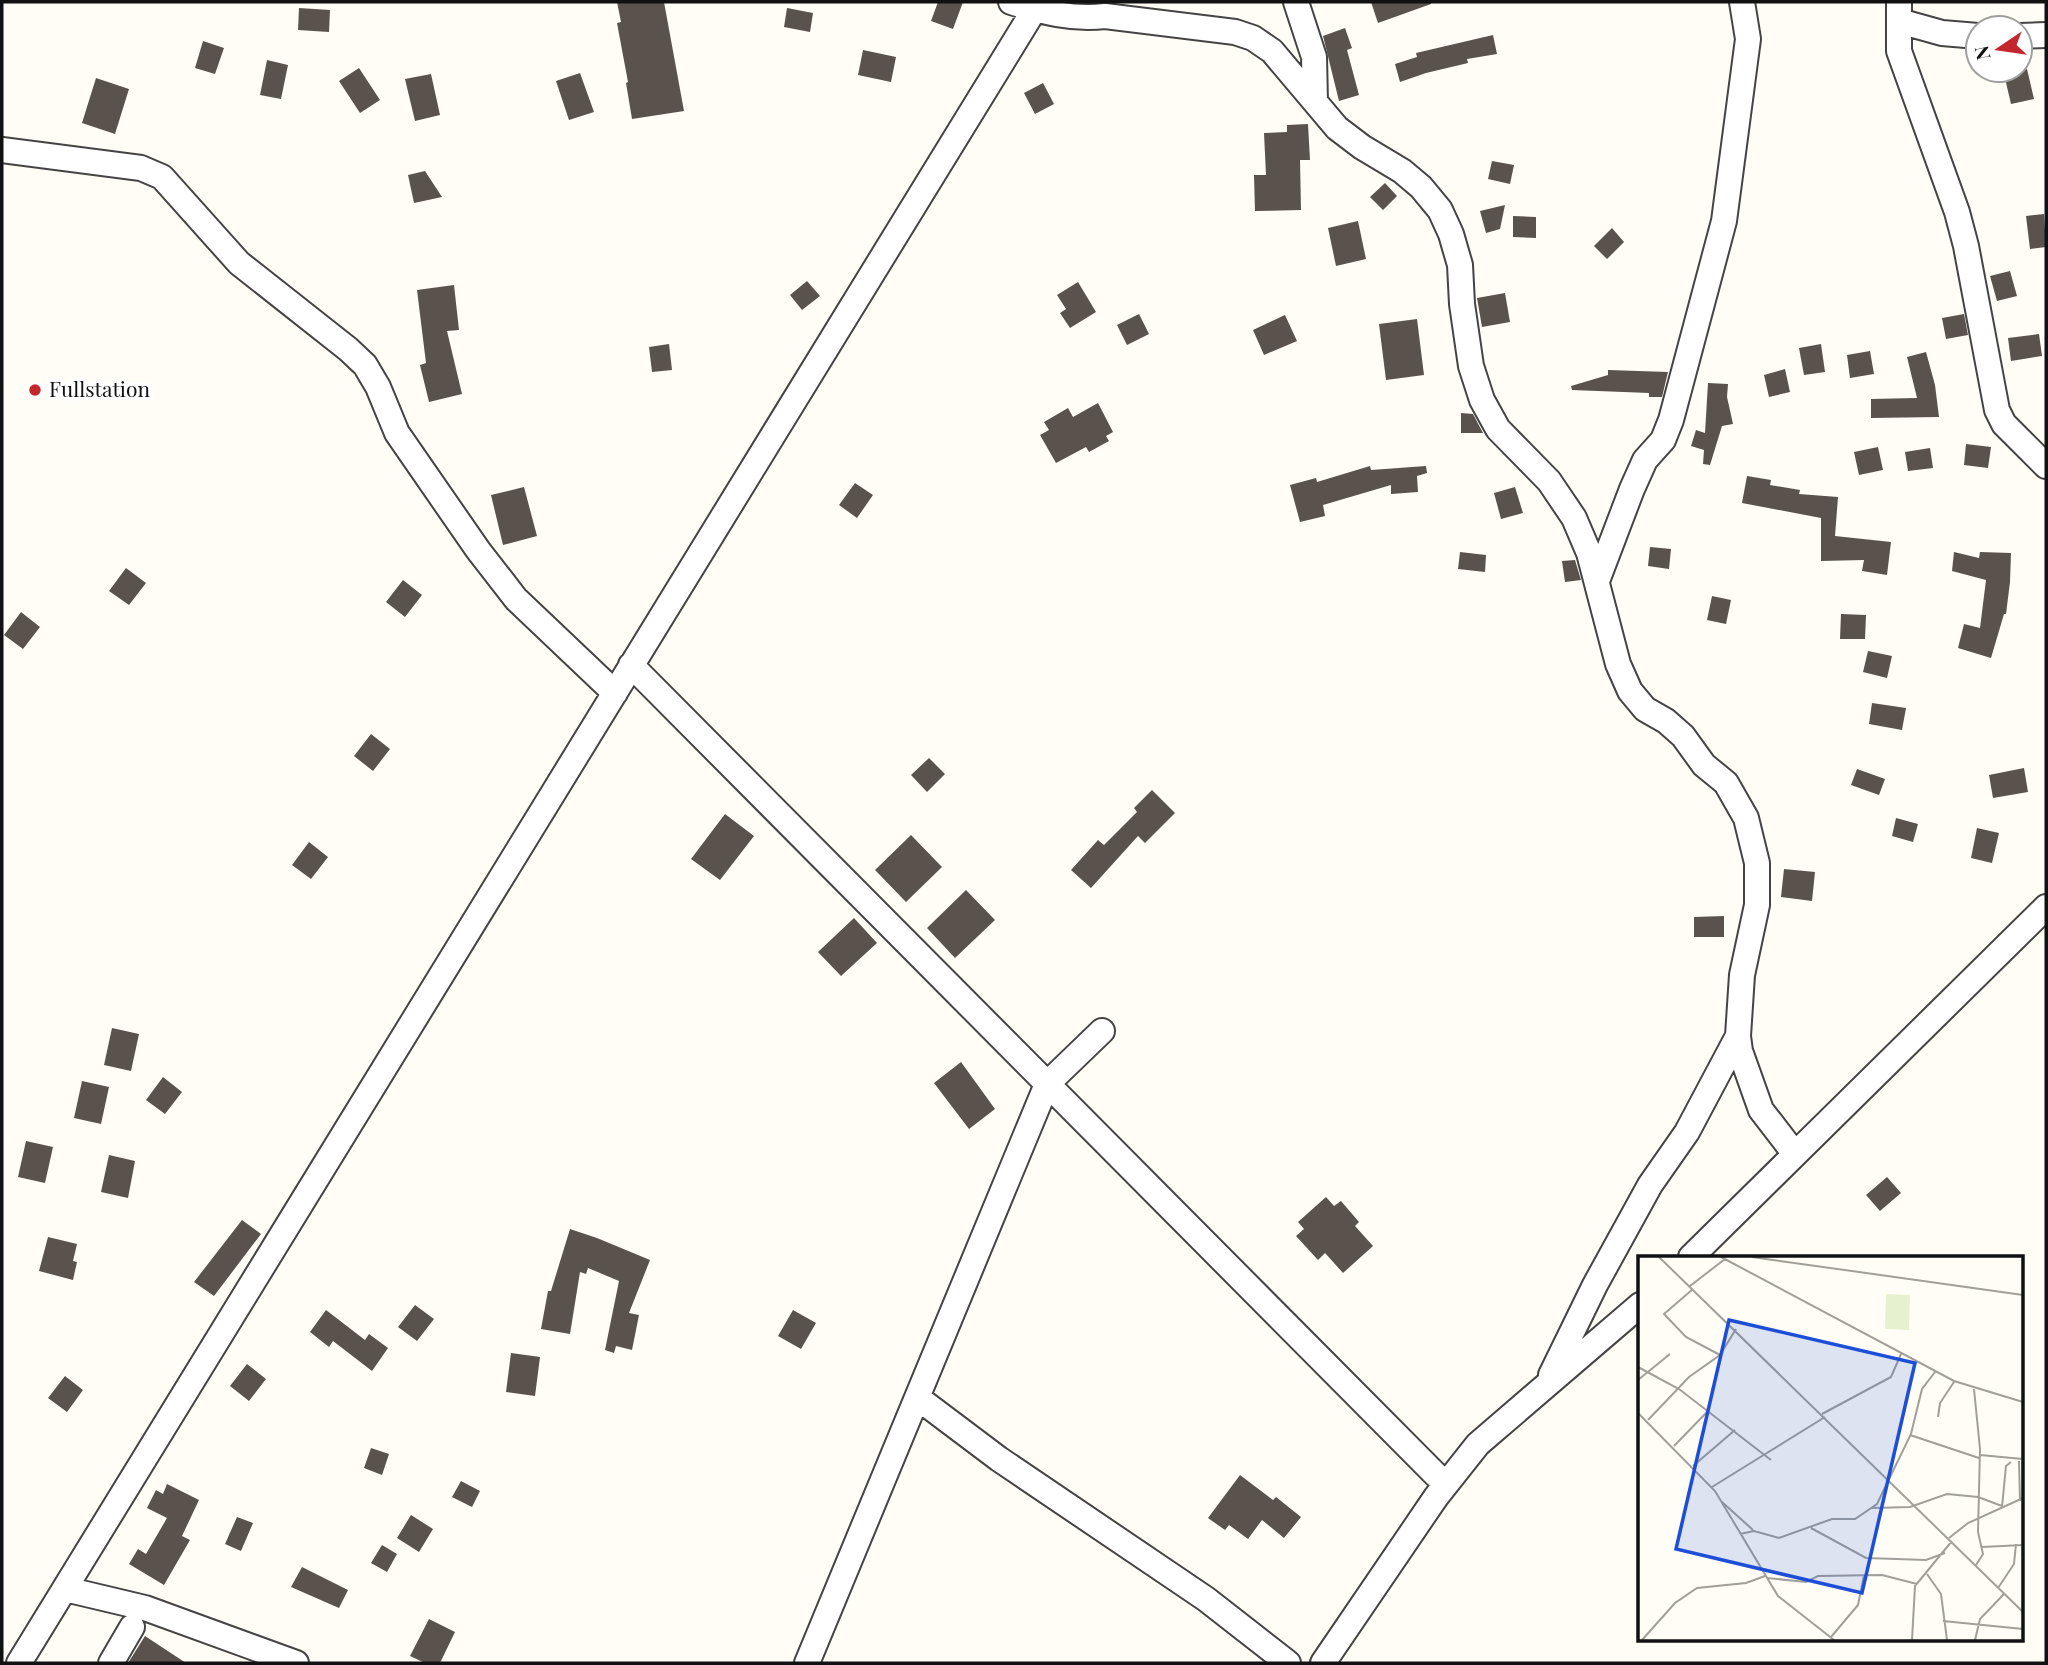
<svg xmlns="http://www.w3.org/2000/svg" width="2048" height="1665" font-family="'Playfair Display',serif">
  <rect width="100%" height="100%" fill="#fffdf5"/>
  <path fill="#5a524d" d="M 617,2 L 664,2 L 684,111 L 632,119 L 626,83 L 628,82 L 617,23 L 621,22 Z
    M 938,2 L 963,2 L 953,29 L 931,21 Z
    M 1371,2 L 1431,2 L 1431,4 L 1378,23 Z
    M 299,8 L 330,10 L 329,32 L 298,30 Z
    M 787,8 L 813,13 L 810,32 L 784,27 Z
    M 1345,28 L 1352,48 L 1347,50 L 1359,95 L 1339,101 L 1323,36 Z
    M 1493,35 L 1497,54 L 1467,59 L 1468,63 L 1426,73 L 1400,82 L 1395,64 L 1417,57 L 1416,53 Z
    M 203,41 L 224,48 L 215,74 L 195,68 Z
    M 863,50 L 896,57 L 891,82 L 858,75 Z
    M 267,60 L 288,65 L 281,99 L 260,95 Z
    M 359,68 L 380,100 L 360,113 L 339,81 Z
    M 2027,69 L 2034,99 L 2011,104 L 2004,74 Z
    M 580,73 L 594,112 L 569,120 L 556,81 Z
    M 431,74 L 440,115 L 415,121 L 405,79 Z
    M 96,78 L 129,89 L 115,134 L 82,123 Z
    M 1043,83 L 1054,104 L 1035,114 L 1024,93 Z
    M 1308,124 L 1310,160 L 1300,160 L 1301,210 L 1255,211 L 1254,175 L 1266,175 L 1264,133 L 1287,132 L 1287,125 Z
    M 1492,161 L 1514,165 L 1510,184 L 1488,179 Z
    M 425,171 L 442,197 L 414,203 L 408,175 Z
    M 1385,183 L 1397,196 L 1383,210 L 1370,197 Z
    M 1505,205 L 1500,229 L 1486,233 L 1480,211 Z
    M 2044,214 L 2046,247 L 2030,249 L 2026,216 Z
    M 1513,216 L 1536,217 L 1536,238 L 1513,237 Z
    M 1358,221 L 1366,259 L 1336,266 L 1328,228 Z
    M 1612,228 L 1624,242 L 1607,259 L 1594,246 Z
    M 2010,271 L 2017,296 L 1997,301 L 1990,276 Z
    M 807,281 L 820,296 L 802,310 L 790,295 Z
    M 1078,282 L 1096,312 L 1070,328 L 1060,313 L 1066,309 L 1057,295 Z
    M 454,285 L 459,330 L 447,331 L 462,394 L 429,402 L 420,365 L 426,363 L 417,290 Z
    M 1505,293 L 1510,322 L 1482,327 L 1477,298 Z
    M 1139,314 L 1149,334 L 1127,345 L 1117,325 Z
    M 1964,314 L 1968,335 L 1946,339 L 1942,318 Z
    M 1285,315 L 1297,341 L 1264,355 L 1253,330 Z
    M 1417,319 L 1424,375 L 1386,380 L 1379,324 Z
    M 2039,334 L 2042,356 L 2011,361 L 2008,338 Z
    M 669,344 L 672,370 L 652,372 L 649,347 Z
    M 1821,344 L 1825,372 L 1804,375 L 1799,348 Z
    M 1870,351 L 1874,374 L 1850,378 L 1847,355 Z
    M 1926,352 L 1935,385 L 1939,417 L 1871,418 L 1871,399 L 1917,398 L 1907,357 Z
    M 1785,369 L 1790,392 L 1769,397 L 1764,375 Z
    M 1608,370 L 1668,372 L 1662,397 L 1649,397 L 1649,393 L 1572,390 L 1571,386 L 1608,375 Z
    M 1708,383 L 1728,384 L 1727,397 L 1733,424 L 1722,426 L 1710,465 L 1703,464 L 1704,450 L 1691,446 L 1696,430 L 1705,433 Z
    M 1098,403 L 1113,432 L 1106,436 L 1109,441 L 1089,452 L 1086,447 L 1056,463 L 1040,435 L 1049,430 L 1044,422 L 1068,408 L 1073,417 Z
    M 1461,413 L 1473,414 L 1483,433 L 1461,433 Z
    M 1966,444 L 1991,447 L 1988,468 L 1964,465 Z
    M 1878,447 L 1883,470 L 1859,475 L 1854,452 Z
    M 1930,448 L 1933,468 L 1908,471 L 1905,452 Z
    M 1370,466 L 1371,470 L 1426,466 L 1427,473 L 1417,476 L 1418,492 L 1391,494 L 1391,485 L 1323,505 L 1325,516 L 1300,522 L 1290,485 L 1316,478 L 1317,482 Z
    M 1747,476 L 1771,480 L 1770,485 L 1800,490 L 1799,494 L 1838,497 L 1835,536 L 1891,542 L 1887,575 L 1862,571 L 1864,560 L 1821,561 L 1821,518 L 1742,503 Z
    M 855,483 L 873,495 L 857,518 L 839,505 Z
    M 524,487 L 537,536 L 503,545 L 491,495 Z
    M 1515,487 L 1523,513 L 1501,519 L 1494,493 Z
    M 1650,547 L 1671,549 L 1669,569 L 1648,566 Z
    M 1460,552 L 1486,555 L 1485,572 L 1458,569 Z
    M 1954,552 L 1979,558 L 1980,552 L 2011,553 L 2010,582 L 2006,614 L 2004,614 L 1991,658 L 1958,648 L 1964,624 L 1980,628 L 1986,580 L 1952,571 Z
    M 1575,560 L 1581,580 L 1565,582 L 1562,561 Z
    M 126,568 L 146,583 L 129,605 L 109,591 Z
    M 403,580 L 422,595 L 405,617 L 386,602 Z
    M 1712,596 L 1731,600 L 1726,624 L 1707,620 Z
    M 21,612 L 40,627 L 23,649 L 4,635 Z
    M 1841,614 L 1866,615 L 1865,639 L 1840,639 Z
    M 1868,651 L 1892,656 L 1887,678 L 1863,672 Z
    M 1872,703 L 1906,708 L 1902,730 L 1869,724 Z
    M 371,734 L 390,749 L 373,771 L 354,756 Z
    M 929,758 L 945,774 L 927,792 L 911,775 Z
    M 2024,768 L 2028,792 L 1993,798 L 1989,775 Z
    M 1857,769 L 1885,779 L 1879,795 L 1851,785 Z
    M 1152,790 L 1175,813 L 1145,843 L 1138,836 L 1091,888 L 1071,870 L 1098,840 L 1104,845 L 1137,812 L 1134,808 Z
    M 725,814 L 754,836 L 720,880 L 691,859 Z
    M 1896,818 L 1918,824 L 1913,842 L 1892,836 Z
    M 1977,828 L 1999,833 L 1992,863 L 1971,858 Z
    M 911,835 L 942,867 L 906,902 L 875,870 Z
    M 309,842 L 328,857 L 311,879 L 292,865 Z
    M 1784,869 L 1815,872 L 1812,901 L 1781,897 Z
    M 966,890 L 995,920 L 955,958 L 927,928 Z
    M 1724,916 L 1724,937 L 1694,937 L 1694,917 Z
    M 854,918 L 877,943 L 841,976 L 818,952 Z
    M 112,1028 L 139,1034 L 131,1071 L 104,1065 Z
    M 961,1062 L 995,1109 L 969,1129 L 934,1083 Z
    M 163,1077 L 182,1092 L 165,1114 L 146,1100 Z
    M 82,1081 L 109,1087 L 101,1124 L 74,1118 Z
    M 26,1141 L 53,1147 L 45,1183 L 18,1177 Z
    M 109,1155 L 135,1161 L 128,1198 L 101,1192 Z
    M 1887,1177 L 1901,1193 L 1880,1211 L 1866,1195 Z
    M 1326,1197 L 1334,1206 L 1341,1201 L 1359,1222 L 1355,1226 L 1373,1246 L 1343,1273 L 1325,1253 L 1318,1260 L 1296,1236 L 1304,1229 L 1298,1222 Z
    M 242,1220 L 261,1234 L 214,1296 L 194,1282 Z
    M 570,1229 L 597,1238 L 650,1260 L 629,1313 L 639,1315 L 632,1350 L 616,1346 L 614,1353 L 605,1350 L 619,1281 L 588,1268 L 586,1274 L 580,1272 L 570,1334 L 541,1329 L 548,1291 L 551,1291 Z
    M 48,1237 L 77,1244 L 73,1261 L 77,1262 L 73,1280 L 39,1271 Z
    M 415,1305 L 434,1319 L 417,1341 L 398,1327 Z
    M 326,1310 L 365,1340 L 369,1334 L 388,1348 L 372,1371 L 333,1341 L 329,1347 L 310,1332 Z
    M 793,1310 L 816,1323 L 801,1349 L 778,1336 Z
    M 511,1353 L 540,1357 L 535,1396 L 506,1392 Z
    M 247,1364 L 266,1379 L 249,1401 L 230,1386 Z
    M 65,1376 L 83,1390 L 67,1412 L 48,1398 Z
    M 371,1448 L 389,1454 L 382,1475 L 364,1468 Z
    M 1240,1475 L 1273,1500 L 1276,1497 L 1301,1517 L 1284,1538 L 1262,1520 L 1248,1539 L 1229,1525 L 1225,1530 L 1208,1518 Z
    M 461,1481 L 480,1491 L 472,1507 L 452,1497 Z
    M 167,1484 L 199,1500 L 182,1536 L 190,1540 L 164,1585 L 129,1564 L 138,1549 L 146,1554 L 167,1518 L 147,1508 L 156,1490 L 163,1494 Z
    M 411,1515 L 433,1529 L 419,1552 L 397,1538 Z
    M 237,1517 L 253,1523 L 241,1551 L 225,1544 Z
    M 382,1545 L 397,1554 L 387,1572 L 371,1563 Z
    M 302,1567 L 348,1590 L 339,1608 L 291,1587 Z
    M 429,1619 L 455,1632 L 440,1663 L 425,1663 L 410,1656 Z
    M 145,1636 L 186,1663 L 128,1663 Z"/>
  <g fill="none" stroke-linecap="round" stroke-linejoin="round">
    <g stroke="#444" stroke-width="28">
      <path id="minor" d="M 1011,2 C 1043,12 1072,20 1105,16 L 1235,32 L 1253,38 L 1272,51 L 1337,128 L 1362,147 L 1402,171 L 1421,187 L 1440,210 L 1451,234 L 1460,265 L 1462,304 L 1471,366 L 1482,400 L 1498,429 L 1549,481 L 1574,518 L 1589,553 L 1618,664 L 1630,691 L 1645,709 L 1666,721 L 1683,736 L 1704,765 L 1726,783 L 1746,818 L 1757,863 L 1757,905 L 1742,975 L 1738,1036 L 1740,1051 L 1761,1110 L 1795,1154
        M 1296,2 L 1314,57 L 1315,102
        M 1899,2 L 1899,51 L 1957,212 L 1966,246 L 1997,410 L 2004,424 L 2046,466
        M 1899,21 L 1942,33 L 1978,36
        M 2020,36 L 2046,35
        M 2,150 L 141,168 L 162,177 L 239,263 L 348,349 L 365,365 L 378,387 L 397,433 L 478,550 L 516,599 L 615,693
        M 1597,581 L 1632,489 L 1645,460 L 1663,440 L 1671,420 L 1724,221 L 1748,39 L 1742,2
        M 631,665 L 1445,1484
        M 1691,1257 L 2046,907
        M 1551,1375 L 1595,1285 L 1650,1185 L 1687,1132 L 1738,1036
        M 918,1398 L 999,1459 L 1206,1599 L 1288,1663
        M 65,1589 L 145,1608 L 296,1663
        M 19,1663 L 1039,2
        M 111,1663 L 132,1627
        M 807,1663 L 1047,1084 L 1102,1031
        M 1323,1663 L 1436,1497 L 1478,1444 L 1640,1305"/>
    </g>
    <use href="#minor" stroke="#fff" stroke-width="24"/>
  </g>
  <circle fill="#c4262e" stroke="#fff" stroke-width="2.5" cx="35" cy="390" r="7"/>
  <g text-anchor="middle" stroke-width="7" stroke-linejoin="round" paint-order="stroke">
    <g font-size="21" fill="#111" stroke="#fff" text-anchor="start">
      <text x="49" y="397">Fullstation</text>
    </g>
  </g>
  <g transform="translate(1638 1256)">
    <rect width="385" height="385" fill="#fffdf5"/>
    <path d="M 248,38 L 272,39 L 271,74 L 247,73 Z" fill="#e6f2cf"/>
    <path fill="none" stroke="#a09f9a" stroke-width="2" d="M 21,1 L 385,356M 83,1 L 316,125 L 385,146M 114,1 L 385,39M 52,30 L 87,3M 55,33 L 26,58 L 48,81 L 82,99M 0,111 L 41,133 L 133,204M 0,124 L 32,98M 336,133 L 342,193 L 340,276 L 345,298 L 338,309M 0,157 L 77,235 L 140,340 L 196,384M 184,158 L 253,121 L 263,98M 300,161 L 302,147 L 316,126M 10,164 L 51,121 L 82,99 L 98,73M 272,179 L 341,202M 36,190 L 70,155M 342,199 L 385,203M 381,205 L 382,245M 55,210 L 97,174M 74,231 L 187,161M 84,246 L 115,274M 364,251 L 368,210 L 373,206M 234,252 L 272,251 L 309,238 L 340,241 L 364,250M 173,272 L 228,302 L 288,304 L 307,297M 102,278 L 116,275 L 141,282 L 194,263 L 217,263 L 239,248 L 273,178 L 284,133 L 297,116M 311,282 L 330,267 L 385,242M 344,291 L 385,289M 289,318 L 303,338 L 309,384M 129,322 L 168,326 L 180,320 L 244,319 L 279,328M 360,332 L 376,308 L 378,288M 305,365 L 385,373M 193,381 L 220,349 L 226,319M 4,384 L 37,347 L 59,332 L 108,327 L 127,320M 274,384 L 277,330 L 314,285M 337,384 L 342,363 L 366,338"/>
    <path fill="#1d4ed8" fill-opacity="0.15" stroke="#1d4ed8" stroke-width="3.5" d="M 91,64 L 277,107 L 224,337 L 38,293 Z"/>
    <rect width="385" height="385" fill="none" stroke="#111" stroke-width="3.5"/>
  </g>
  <rect width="2048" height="1665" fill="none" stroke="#111111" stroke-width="7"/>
  <g transform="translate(1999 49) rotate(257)"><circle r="33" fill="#ffffff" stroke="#a0a0a0" stroke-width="2"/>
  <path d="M0-5L12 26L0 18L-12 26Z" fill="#c4262e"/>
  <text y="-10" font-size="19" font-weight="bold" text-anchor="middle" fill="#111111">N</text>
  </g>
</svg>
